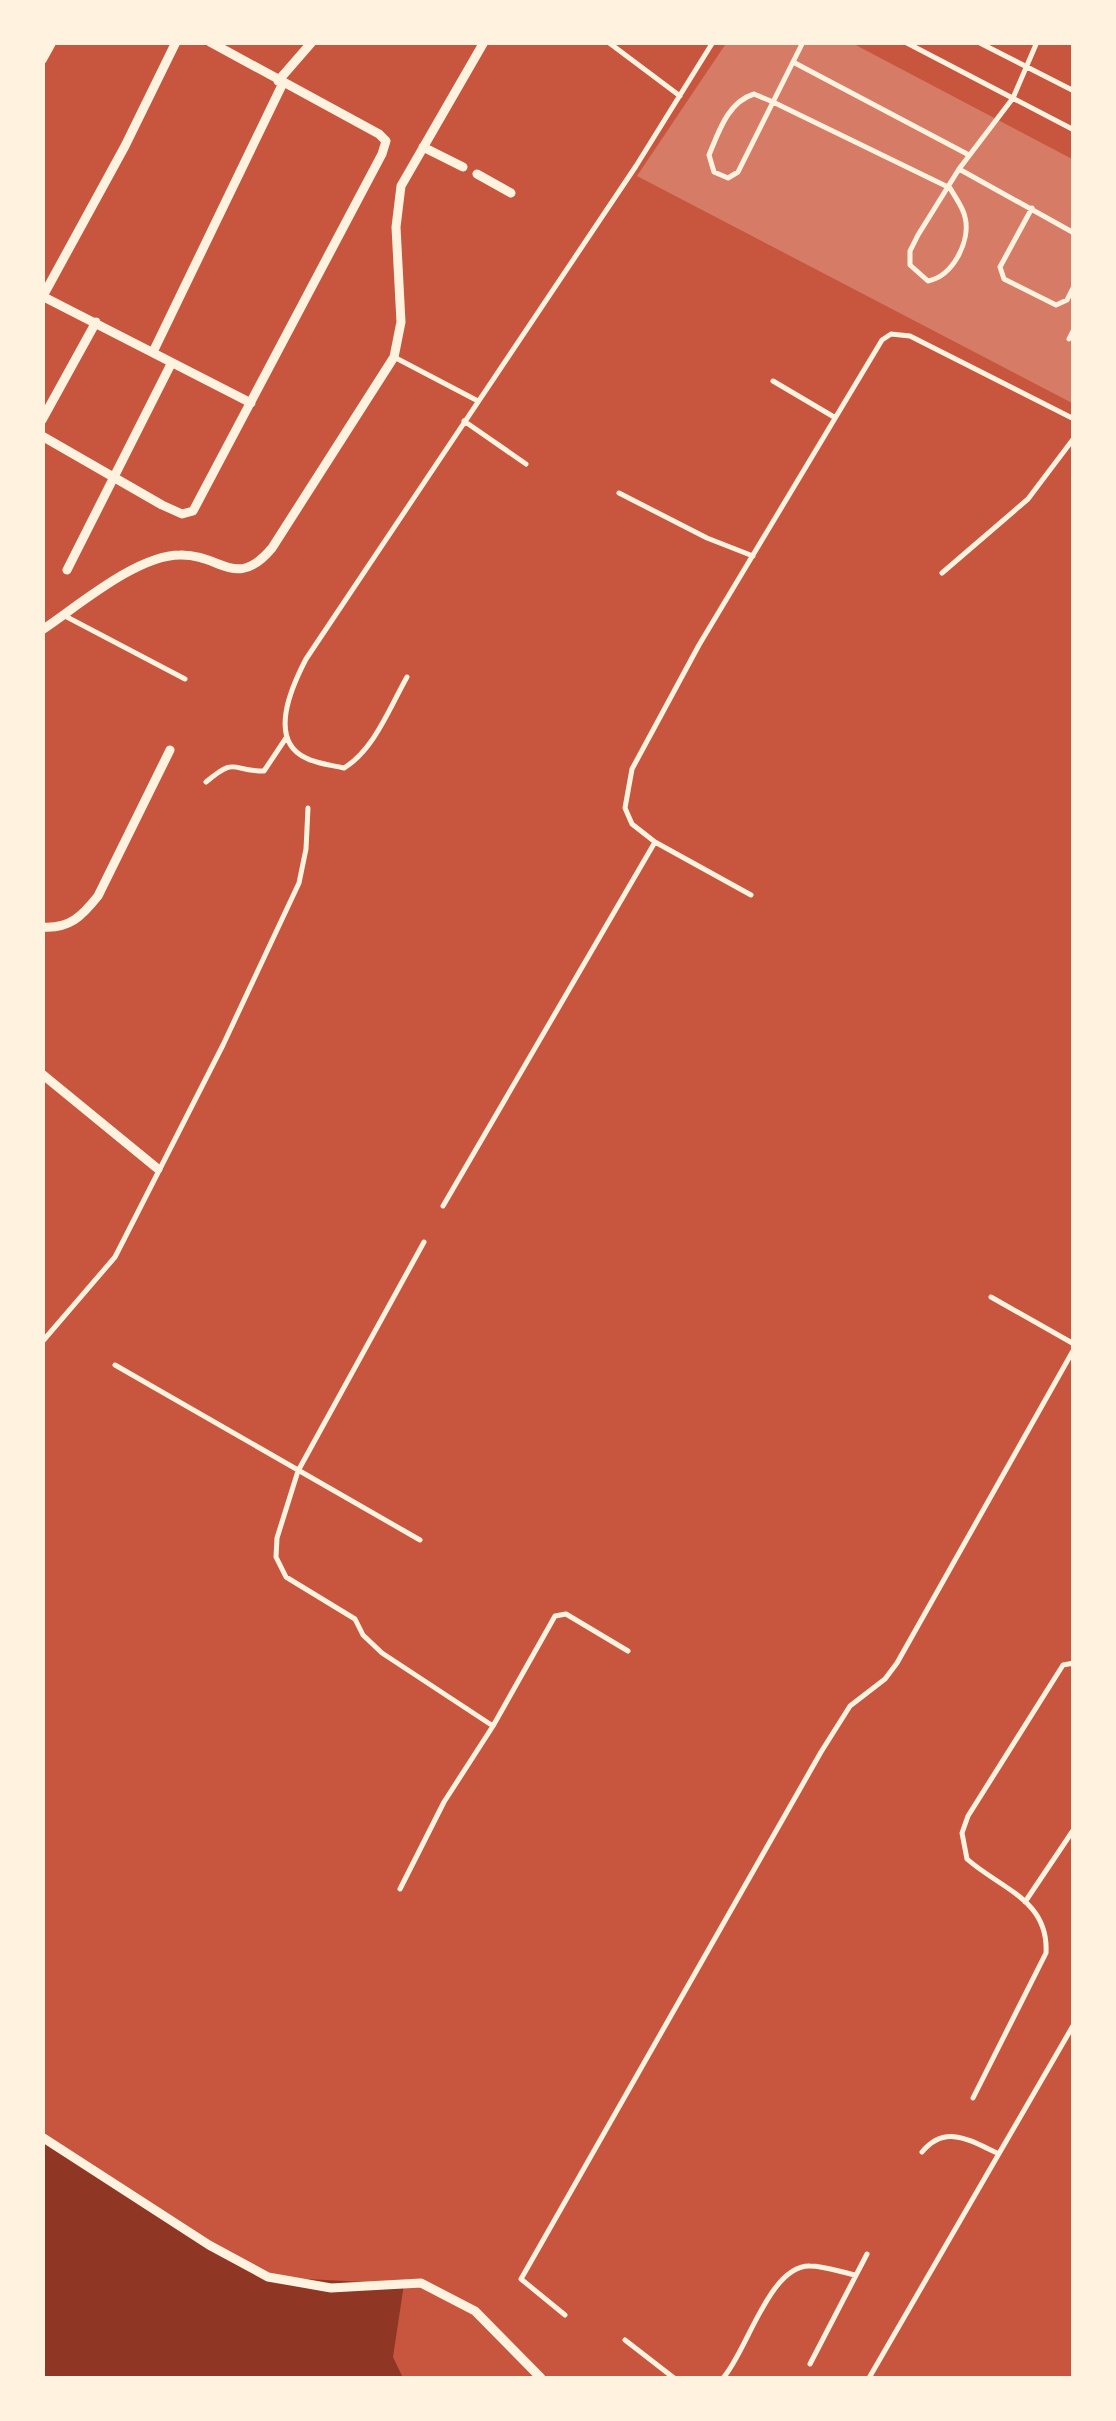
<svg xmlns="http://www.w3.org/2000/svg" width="1116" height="2421" font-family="Arial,sans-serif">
  <rect width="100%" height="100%" fill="#c8553d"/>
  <path fill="#8f3625" d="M 42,2137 L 268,2277 L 404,2284 L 393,2357 L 403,2378 L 43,2378 Z"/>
  <path fill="#d67c66" d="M 727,42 L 850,42 L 1074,160 L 1074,404 L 637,176 Z"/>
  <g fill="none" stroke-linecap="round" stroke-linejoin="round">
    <path stroke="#fff3e0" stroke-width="5" d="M 608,42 L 680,96
      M 803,42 L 738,172 L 728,178 L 714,172 L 709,155 C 719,131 728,102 754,94 L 773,102 L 950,188 C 955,197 963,207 965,217 C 971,241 953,276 928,281 L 910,265 L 910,251 L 918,235 L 959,169 L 1013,98 L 1037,42
      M 905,42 L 1074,130
      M 978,42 L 1074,91
      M 793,62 L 969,155
      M 959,169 L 1074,233
      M 1032,208 L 1000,267 L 1004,279 L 1056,305 L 1067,300 L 1074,286
      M 1069,339 L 1074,329
      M 394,357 L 478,401
      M 773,381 L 834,417
      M 464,421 L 526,464
      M 619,493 L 707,538 L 753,556
      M 942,573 L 1028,499 L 1074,438
      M 65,616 L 185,679
      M 407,677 C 390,707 374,750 344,768 C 332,765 317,764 306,758 C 267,740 292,686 306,659 L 636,166 L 713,42
      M 206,782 C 237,756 230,771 264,771 L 286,738
      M 655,842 L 751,895
      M 443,1206 L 655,842 L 632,824 L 625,808 L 632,769 L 699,645 L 882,340 L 891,334 L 910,336 L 1074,419
      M 991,1297 L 1074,1344
      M 42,1342 L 115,1257 L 223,1045 L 299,883 L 306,849 L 308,808
      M 115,1365 L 420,1540
      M 493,1726 L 555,1616 L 566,1614 L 628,1651
      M 400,1889 L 444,1802 L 493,1726 L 382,1653 L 363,1635 L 355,1619 L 286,1577 L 276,1557 L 277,1538 L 298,1471 L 424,1242
      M 1025,1902 L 1074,1829
      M 973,2098 L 1046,1953 C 1049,1900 1001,1889 967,1859 L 962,1833 L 968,1816 L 1063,1665 L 1074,1663
      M 922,2152 C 945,2124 969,2140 997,2153
      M 565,2315 L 521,2279 L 821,1752 L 850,1706 L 885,1679 L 897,1663 L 1074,1349
      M 625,2340 L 674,2378
      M 810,2364 L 867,2254
      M 723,2378 C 747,2352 769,2265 810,2266 C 824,2266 841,2272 855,2275
      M 869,2378 L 1074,2024"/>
    <path stroke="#fff3e0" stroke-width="9" d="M 42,60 L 52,42
      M 278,81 L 312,42
      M 423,147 L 463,167
      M 477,174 L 511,193
      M 42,296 L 251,403
      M 43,296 L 125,146 L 176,42
      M 153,352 L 283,83
      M 42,420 L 96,322
      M 42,436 L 162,505 L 182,514 L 193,511 L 382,154 L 386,141 L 379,134 L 210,42
      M 67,570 L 171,364
      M 42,630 C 78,606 137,555 180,555 C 221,554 236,591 272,548 L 394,357 L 401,322 L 396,227 L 401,186 L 484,42
      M 42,927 C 70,929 82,916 98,896 L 170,750
      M 42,1074 L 158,1169
      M 42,2137 L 209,2245 L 268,2277 L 331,2288 L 421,2283 L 475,2311 L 541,2378"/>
  </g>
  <rect width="1116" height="2421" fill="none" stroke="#fff3e0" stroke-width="90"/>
</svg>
